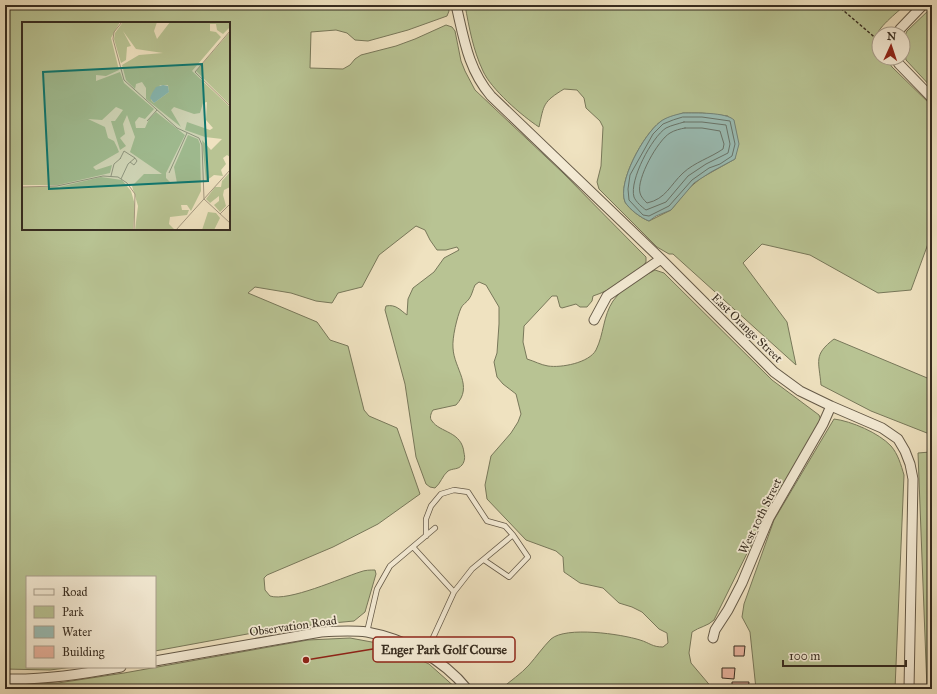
<svg xmlns="http://www.w3.org/2000/svg" width="937" height="694" font-family="'IM FELL Great Primer',serif">
  <rect width="100%" height="100%" fill="#efe2c0"/>
  <filter id="stains"><feTurbulence type="fractalNoise" baseFrequency=".005" numOctaves="4"/><feColorMatrix values="0 0 0 0 .2 0 0 0 0 .09 0 0 0 0 .02 0 0 0 .5 -.17"/></filter>
  <radialGradient id="worn" r=".72"><stop offset=".6" stop-color="#630" stop-opacity="0"/><stop offset="1" stop-color="#630" stop-opacity=".3"/></radialGradient>
  <path fill="#b8c393" stroke="#78785a" fill-rule="evenodd" d="M 5,5 L 448,5 L 449,11 L 447,16 L 408,30 L 368,41 L 355,40 L 347,33 L 336,30 L 311,32 L 310,68 L 343,69 L 350,65 L 355,59 L 361,55 L 396,46 L 415,39 L 446,25 L 452,27 L 455,31 L 461,61 L 465,71 L 475,90 L 563,173 L 642,253 L 646,257 L 646,262 L 643,266 C 627,278 612,290 593,296 L 592,301 L 587,307 L 580,307 L 576,304 L 562,308 L 560,307 L 557,296 L 552,296 L 524,326 L 523,342 L 527,359 C 534,361 541,365 548,366 C 561,368 589,363 596,350 C 604,334 603,316 613,301 C 623,287 640,278 655,270 L 664,273 L 772,380 L 819,415 L 821,420 L 765,517 L 714,620 C 708,626 699,627 692,632 L 689,653 L 691,663 L 713,689 L 501,689 C 510,681 521,674 529,665 C 536,657 543,647 551,639 C 566,626 621,634 640,640 C 650,643 652,647 663,647 L 668,643 L 667,633 L 659,629 L 642,612 L 632,607 L 619,603 L 603,588 L 580,583 L 564,572 L 563,557 L 556,551 L 526,540 L 487,499 L 485,485 L 491,456 L 511,433 L 518,422 L 521,414 L 516,394 L 503,384 L 497,377 L 494,362 L 497,353 L 499,324 L 499,307 L 486,285 L 479,282 L 475,285 C 473,289 472,295 469,299 C 467,302 462,305 461,308 C 457,317 452,338 453,348 C 454,369 474,386 456,405 L 433,410 C 431,413 429,418 432,421 C 440,433 462,431 464,453 C 465,457 465,461 462,465 C 458,470 453,468 448,471 C 442,476 441,483 435,488 L 430,487 L 426,484 L 416,457 L 405,384 L 385,310 L 386,306 C 396,304 400,310 407,315 L 408,299 L 413,288 L 434,272 L 444,258 L 459,250 L 457,247 L 446,250 L 437,250 L 430,240 L 425,230 L 416,226 L 379,255 L 362,287 L 338,293 L 332,303 L 316,301 L 291,293 L 255,287 L 248,293 L 317,322 L 330,340 L 348,346 L 364,410 L 369,416 L 397,428 L 420,494 L 378,524 L 333,547 L 267,575 L 264,578 L 265,590 L 270,596 C 288,602 341,578 360,572 C 365,570 370,570 375,570 L 376,574 L 365,612 L 354,621 L 280,628 L 155,651 L 155,577 L 27,577 L 27,667 L 73,667 L 50,670 L 5,669 ZM 23,23 L 229,23 L 229,229 L 23,229 Z
    M 465,5 L 905,5 C 898,12 875,29 876,39 C 876,40 878,44 878,45 C 880,49 879,54 879,58 L 886,58 L 892,67 L 932,106 L 932,233 L 911,290 L 878,293 L 810,255 L 762,244 L 743,263 L 787,322 L 796,365 L 673,254 L 669,254 L 657,247 L 599,189 L 597,182 L 601,166 L 603,127 L 600,121 L 586,108 L 584,98 L 577,90 L 564,89 C 543,102 544,104 539,127 C 522,116 491,89 483,71 C 473,50 469,27 465,5 ZM 683,113 L 702,113 L 728,116 L 735,159 L 701,178 L 688,189 L 671,210 L 649,221 C 641,218 629,209 625,202 C 617,182 644,134 660,122 C 665,118 676,116 683,113 Z
    M 932,7 L 932,88 L 906,60 L 903,40 L 907,31 Z
    M 834,339 L 932,380 L 932,435 L 871,411 L 821,385 C 819,361 813,355 834,339 Z
    M 834,419 C 851,421 879,433 891,446 C 898,454 901,465 904,475 L 895,689 L 756,689 L 750,632 L 742,617 L 744,604 L 774,520 Z
    M 930,452 L 932,456 L 932,688 L 927,689 L 918,453 Z
    M 350,638 L 388,645 L 429,664 L 457,689 L 5,689 L 5,683 L 58,683 L 124,673 L 308,640 Z"/>
  <path fill="#9abdb5" stroke="#728379" d="M 683,113 C 695,113 726,112 734,120 L 739,144 L 735,159 L 711,172 L 694,183 L 671,210 L 656,216 L 649,221 C 641,218 629,209 625,202 C 617,182 644,134 660,122 C 666,117 675,115 683,113 Z"/>
  <g fill="none" stroke-linecap="round" stroke-linejoin="round">
    <path stroke="#68746a" stroke-width="1" d="M 683,117 L 702,117 L 730,121 L 735,144 L 732,156 L 720,164 L 709,168 L 692,180 L 669,206 L 649,216 L 643,215 L 629,200 L 628,189 L 630,175 L 653,134 L 663,124 L 673,120 Z
      M 684,122 L 702,122 L 726,125 L 730,144 L 728,153 L 706,164 L 688,176 L 666,202 L 646,210 C 642,207 636,202 634,197 C 629,180 652,137 666,128 C 672,125 678,124 684,122 Z
      M 685,128 L 702,128 L 720,131 L 724,144 L 723,149 C 710,158 695,162 683,173 C 670,185 666,199 647,203 C 644,200 641,197 640,193 C 636,179 658,140 670,133 C 675,130 680,129 685,128 Z"/>
  </g>
  <path fill="#eab49f" stroke="#372c20" d="M 734,646 L 745,646 L 744,656 L 734,656 Z
    M 722,668 L 735,668 L 734,679 L 722,678 Z
    M 732,682 L 749,682 L 748,689 L 732,689 Z"/>
  <g fill="none" stroke-linecap="round" stroke-linejoin="round">
    <g stroke="#655a48" stroke-width="6">
      <path id="lane" d="M 426,536 L 426,519 L 431,506 L 441,494 L 454,490 L 468,492 L 487,521 L 505,526 L 513,535
        M 413,547 L 454,592
        M 367,632 L 377,589 L 390,566 L 435,528
        M 426,653 L 454,592 L 472,569 L 513,535 L 528,557 L 509,577 L 484,560"/>
    </g>
    <g stroke="#655a48" stroke-width="11">
      <path id="street" d="M 456,5 C 464,39 468,69 491,96 L 661,259 L 774,372 L 800,391 L 831,406 L 882,428 L 898,439 L 905,451 L 910,464 L 913,479 L 909,689
        M 897,34 L 900,29 L 923,5
        M 895,58 L 899,64 L 932,98
        M 594,320 L 607,296 L 661,259
        M 713,638 L 715,630 L 728,610 L 742,583 L 769,518 L 823,424 L 831,406
        M 155,661 L 321,632 C 336,631 352,630 367,632 C 405,639 443,659 467,689
        M 5,679 C 45,680 83,674 121,667"/>
    </g>
    <path stroke="#372c20" stroke-width="1.5" stroke-dasharray="3 2" stroke-linecap="butt" d="M 837,5 L 879,41"/>
    <use href="#lane" stroke="#f5ecd6" stroke-width="4.5"/>
    <use href="#street" stroke="#f5ecd6" stroke-width="9"/>
  </g>
  <g text-anchor="middle" stroke-width="3.5" stroke-linejoin="round" paint-order="stroke">
    <g font-size="12" fill="#372c20" stroke="#f5ecd6">
      <text transform="translate(747 328) rotate(44)" y="4">East Orange Street</text>
      <text transform="translate(760 516) rotate(-64)" y="4">West 10th Street</text>
      <text transform="translate(293 626) rotate(-8)" y="4">Observation Road</text>
    </g>
  </g>
  <g transform="translate(22 22)">
    <rect width="208" height="208" fill="#efe2c0"/>
    <path d="M 0,0 L 98,0 L 89,16 L 97,48 L 84,54 L 74,53 L 74,59 L 98,50 L 102,61 L 132,87 L 123,97 L 117,95 L 113,100 L 114,106 L 123,106 L 127,97 L 134,90 L 163,113 L 144,151 L 144,156 L 149,161 L 155,161 L 152,145 L 166,113 L 176,117 L 178,122 L 179,169 L 169,189 L 165,183 L 159,183 L 160,188 L 167,188 L 165,193 L 148,195 L 147,202 L 153,208 L 113,208 L 116,184 L 110,164 L 122,152 L 140,152 L 108,130 L 113,115 L 105,93 L 101,102 L 103,112 L 98,116 L 104,124 L 98,128 L 89,99 L 93,99 L 101,88 L 94,85 L 80,98 L 66,97 L 83,105 L 86,116 L 92,119 L 95,125 L 97,130 L 71,145 L 74,148 L 90,143 L 88,151 L 36,163 L 0,163 ZM 101,0 L 135,0 L 132,9 L 135,17 L 148,0 L 208,0 L 208,5 L 201,12 L 195,8 L 194,2 L 188,2 L 188,9 L 194,10 L 199,15 L 170,49 L 208,85 L 208,135 L 205,133 L 201,136 L 204,142 L 199,148 L 201,154 L 192,153 L 184,159 L 180,118 L 189,128 L 200,117 L 183,115 L 163,108 L 165,100 L 188,108 L 191,106 L 184,98 L 185,80 L 181,81 L 178,91 L 172,92 L 152,85 L 149,88 L 159,105 L 124,77 L 124,66 L 120,60 L 114,62 L 113,67 L 104,58 L 100,43 L 117,33 L 141,31 L 114,27 L 101,9 L 109,24 L 105,25 L 104,38 L 99,41 L 92,17 L 93,11 ZM 138,63 L 146,63 L 147,70 L 132,81 L 129,78 ZM 208,10 L 208,81 L 207,82 L 174,49 ZM 208,150 L 208,165 L 202,168 L 201,173 L 204,184 L 198,190 L 192,183 L 197,179 L 197,174 L 188,181 L 184,177 L 193,165 L 199,165 L 200,159 ZM 79,155 L 100,158 L 109,169 L 113,183 L 111,208 L 0,208 L 0,165 L 37,165 ZM 186,190 L 194,191 L 198,196 L 192,208 L 180,208 Z" fill="#b8c393" fill-rule="evenodd"/>
    <path d="M 141,63 L 146,64 L 147,70 L 132,81 L 128,76 L 130,71 L 134,65 Z" fill="#9abdb5"/>
    <path fill="none" stroke="#a59980" stroke-width="1" d="M 100,0 L 92,10 L 91,17 L 102,58 L 155,106 L 177,116 L 180,123 L 182,177 L 208,201M 208,9 L 173,50 L 208,84M 125,99 L 135,88M 98,137 L 102,129 L 113,136M 147,151 L 165,111M 89,154 L 92,142 L 99,136M 99,157 L 106,142 L 113,136 L 115,139 L 112,143 L 108,140M 0,165 L 35,164 L 81,154 L 96,155 L 105,161 L 113,172 L 112,208M 198,192 L 208,182M 154,208 L 208,148"/>
    <path fill="#0f766e" fill-opacity="0.15" stroke="#0f766e" stroke-width="2" d="M 180,42 L 186,159 L 27,167 L 21,50 Z"/>
    <rect width="208" height="208" fill="none" stroke="#372c20" stroke-width="2"/>
  </g>
  <path fill="none" stroke="#8f2418" stroke-width="1.5" d="M306 660L373 649"/>
  <circle fill="#8f2418" stroke="#f5ecd6" stroke-width="1.5" cx="306" cy="660" r="4"/>
  <rect fill="#f5ecd6" stroke="#8f2418" stroke-width="1.5" x="373" y="637" width="142" height="25" rx="4"/>
  <g font-size="13" text-anchor="middle" font-weight="bold" fill="#372c20">
    <text x="444" y="654">Enger Park Golf Course</text>
  </g>
  <rect width="937" height="694" fill="none" stroke="#efe2c0" stroke-width="20"/>
  <rect x="6" y="6" width="925" height="682" fill="none" stroke="#372c20" stroke-width="2"/>
  <rect x="10" y="10" width="917" height="674" fill="none" stroke="#372c20"/>
  <rect x="26" y="576" width="130" height="92" fill="#f5ecd6" stroke="#a99f8d"/>
  <rect x="34" y="589" width="20" height="6" fill="#f5ecd6" stroke="#a99f8d"/>
  <text x="62" y="596" font-size="12" fill="#372c20">Road</text>
  <rect x="34" y="606" width="20" height="12" fill="#b8c393" stroke="#a99f8d"/>
  <text x="62" y="616" font-size="12" fill="#372c20">Park</text>
  <rect x="34" y="626" width="20" height="12" fill="#9abdb5" stroke="#a99f8d"/>
  <text x="62" y="636" font-size="12" fill="#372c20">Water</text>
  <rect x="34" y="646" width="20" height="12" fill="#eab49f" stroke="#a99f8d"/>
  <text x="62" y="656" font-size="12" fill="#372c20">Building</text>
  <g transform="translate(891 46) rotate(3)"><circle r="19" fill="#f5ecd6" stroke="#a99f8d"/>
  <path d="M0-3L7 15L0 10L-7 15Z" fill="#8f2418"/>
  <text y="-6" font-size="11" font-weight="bold" text-anchor="middle" fill="#372c20">N</text>
  </g>
  <path d="M783 660v6h123v-6" fill="none" stroke="#372c20" stroke-width="2"/>
  <text x="789" y="660" font-size="12" fill="#372c20" stroke="#f5ecd6" stroke-width="3" paint-order="stroke">100 m</text>
  <rect width="100%" height="100%" filter="url(#stains)"/>
  <rect width="100%" height="100%" fill="url(#worn)"/>
</svg>
